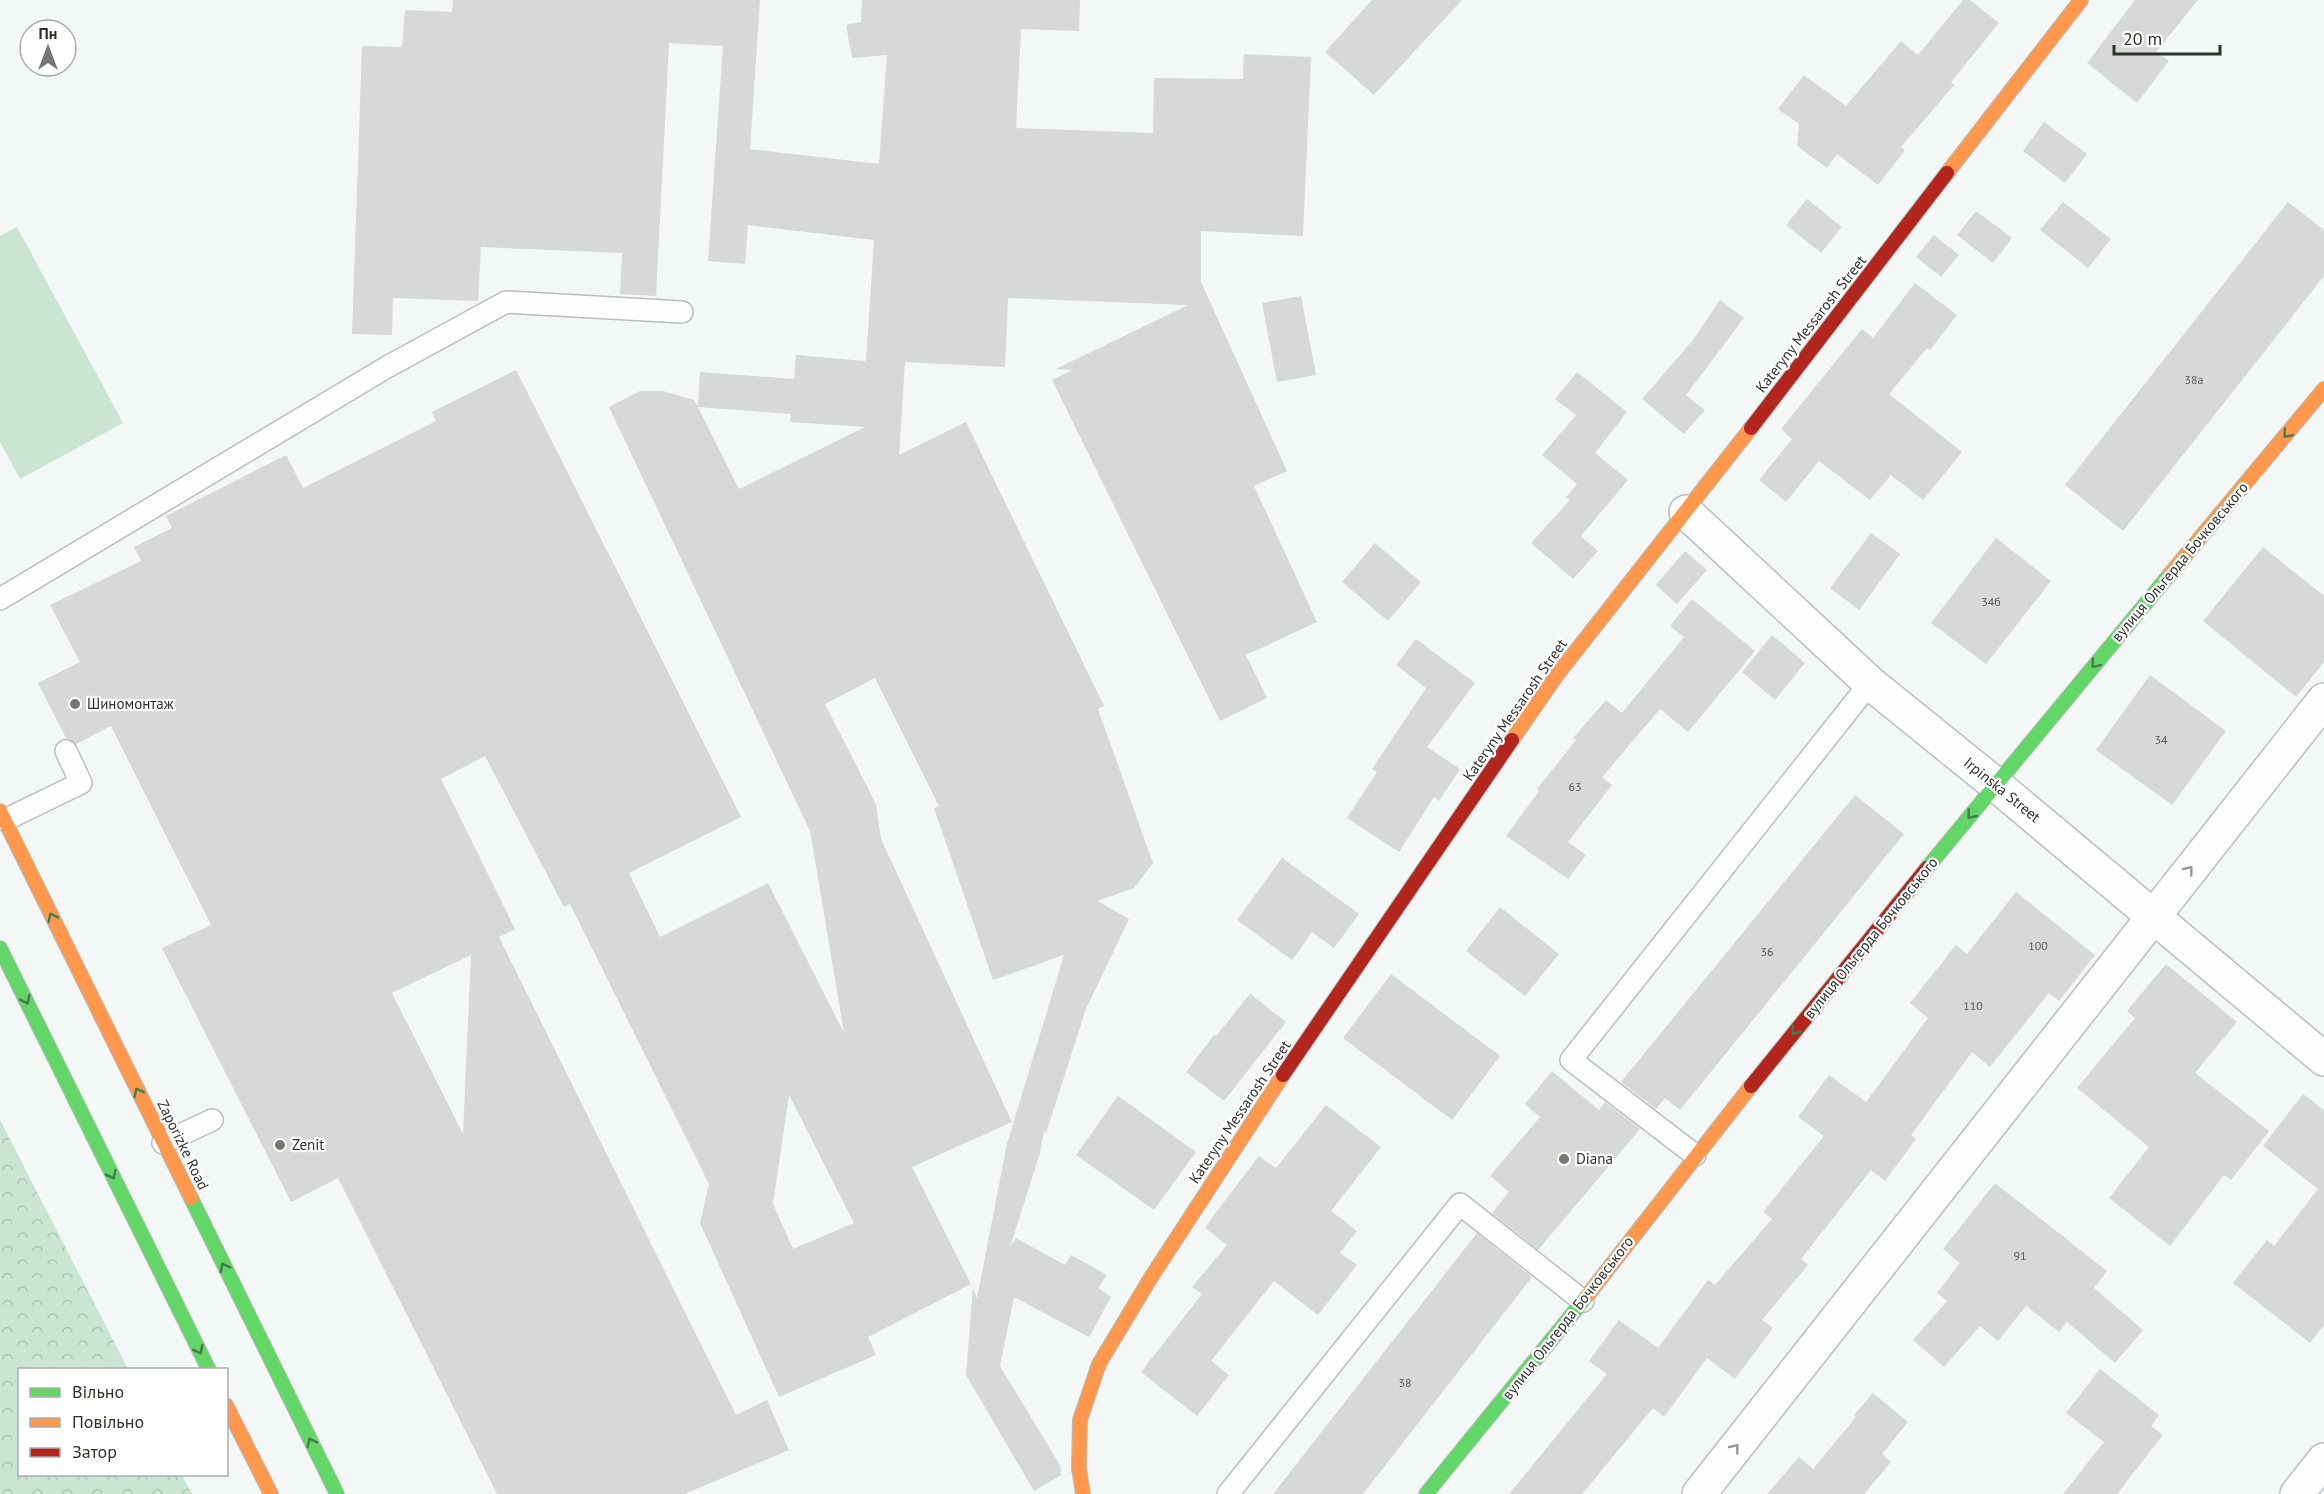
<svg xmlns="http://www.w3.org/2000/svg" width="2324" height="1494" font-family="'PT Sans',sans-serif">
  <defs>
    <pattern id="forest-crowns" width="20" height="18" patternUnits="userSpaceOnUse" patternTransform="scale(1.5)"><rect width="20" height="18" fill="#cae5d4"/><path d="M2 6a3 3 0 1 1 6 0M12 15a3 3 0 1 1 6 0" fill="none" stroke="#aec5b6"/></pattern>
  </defs>
  <rect width="100%" height="100%" fill="#f3f7f5"/>
  <path fill="url(#forest-crowns)" d="M 0,1120 L 128,1369 L 20,1370 L 20,1474 L 182,1475 L 192,1494 L 0,1494 Z"/>
  <path fill="#cae5d4" d="M 17,227 L 123,423 L 20,479 L 0,442 L 0,236 Z"/>
  <path fill="#d8d8d8" fill-rule="evenodd" d="M 453,0 L 760,0 L 750,149 L 879,164 L 887,55 L 852,58 L 846,25 L 861,22 L 862,0 L 1080,0 L 1079,31 L 1021,29 L 1016,128 L 1153,133 L 1154,78 L 1243,79 L 1244,54 L 1311,57 L 1303,236 L 1201,231 L 1201,282 L 1287,471 L 1254,486 L 1317,622 L 1246,655 L 1267,698 L 1220,721 L 1052,380 L 1073,370 L 1056,369 L 1188,305 L 1008,298 L 1005,367 L 905,362 L 899,455 L 966,422 L 1104,706 L 1098,709 L 1153,863 L 1134,888 L 1097,901 L 1129,919 L 1086,1009 L 1046,1133 L 1044,1131 L 1040,1153 L 1010,1247 L 1016,1238 L 1065,1265 L 1071,1255 L 1107,1275 L 1098,1288 L 1111,1297 L 1089,1337 L 1014,1297 L 1000,1366 L 1060,1465 L 1061,1475 L 1034,1491 L 966,1375 L 973,1288 L 977,1298 L 1007,1144 L 1064,955 L 993,980 L 934,808 L 939,806 L 875,678 L 825,704 L 876,804 L 881,839 L 1012,1122 L 912,1167 L 971,1284 L 868,1337 L 876,1355 L 779,1397 L 700,1223 L 709,1184 L 570,904 L 564,907 L 485,756 L 441,779 L 515,929 L 499,937 L 736,1415 L 767,1400 L 789,1450 L 685,1494 L 497,1494 L 338,1178 L 291,1202 L 162,948 L 211,925 L 111,726 L 76,744 L 66,738 L 38,683 L 80,662 L 50,605 L 141,561 L 134,547 L 172,528 L 166,516 L 286,455 L 303,488 L 436,421 L 432,412 L 516,370 L 741,817 L 629,873 L 660,937 L 768,883 L 844,1033 L 810,831 L 609,407 L 640,391 L 663,391 L 694,400 L 698,407 L 700,372 L 794,379 L 796,355 L 866,361 L 874,240 L 748,225 L 745,264 L 708,261 L 723,46 L 669,43 L 656,296 L 620,294 L 622,253 L 481,247 L 478,301 L 393,298 L 392,335 L 352,334 L 362,46 L 402,47 L 405,10 L 452,12 ZM 698,407 L 791,414 L 790,422 L 865,427 L 739,489 ZM 471,955 L 463,1134 L 392,993 ZM 789,1095 L 854,1223 L 793,1249 L 773,1204 Z
    M 1372,0 L 1462,0 L 1374,95 L 1325,52 Z
    M 1963,0 L 1970,0 L 1999,23 L 1951,82 L 1954,85 L 1901,147 L 1905,150 L 1878,185 L 1837,154 L 1827,168 L 1797,146 L 1799,124 L 1778,109 L 1804,75 L 1846,106 L 1901,41 L 1918,55 Z
    M 2135,0 L 2198,0 L 2156,52 L 2169,61 L 2137,103 L 2087,63 Z
    M 2044,122 L 2087,154 L 2065,183 L 2023,151 Z
    M 1807,199 L 1842,227 L 1821,253 L 1786,225 Z
    M 2063,202 L 2111,239 L 2088,268 L 2040,230 Z
    M 2288,202 L 2324,230 L 2324,276 L 2123,531 L 2065,485 Z
    M 1976,211 L 2012,238 L 1993,263 L 1957,235 Z
    M 1934,235 L 1959,255 L 1941,277 L 1916,257 Z
    M 1915,283 L 1957,315 L 1930,350 L 1927,348 L 1889,394 L 1962,452 L 1923,500 L 1891,475 L 1870,500 L 1819,461 L 1786,502 L 1759,480 L 1792,439 L 1781,429 L 1862,329 L 1873,338 Z
    M 1301,296 L 1316,375 L 1277,382 L 1262,303 Z
    M 1720,300 L 1744,318 L 1686,395 L 1705,410 L 1684,434 L 1642,399 L 1693,340 Z
    M 1577,372 L 1627,412 L 1595,453 L 1628,480 L 1581,536 L 1598,551 L 1573,579 L 1531,543 L 1570,500 L 1566,497 L 1577,484 L 1542,455 L 1576,415 L 1555,399 Z
    M 1871,533 L 1900,554 L 1859,610 L 1830,588 Z
    M 1996,538 L 2051,581 L 1986,664 L 1931,623 Z
    M 1375,543 L 1421,582 L 1388,621 L 1342,582 Z
    M 2263,547 L 2324,596 L 2324,662 L 2296,697 L 2203,621 Z
    M 1685,551 L 1707,570 L 1677,604 L 1656,585 Z
    M 1692,599 L 1755,651 L 1688,732 L 1660,709 L 1602,777 L 1612,785 L 1568,842 L 1586,855 L 1568,879 L 1506,836 L 1539,791 L 1537,789 L 1576,740 L 1573,738 L 1606,700 L 1622,713 L 1684,637 L 1670,626 Z
    M 1772,635 L 1805,663 L 1775,700 L 1742,672 Z
    M 1416,639 L 1475,683 L 1427,747 L 1460,769 L 1439,801 L 1434,797 L 1399,852 L 1347,818 L 1377,772 L 1372,769 L 1426,688 L 1396,665 Z
    M 2150,675 L 2226,731 L 2172,805 L 2096,750 Z
    M 1855,795 L 1904,834 L 1680,1110 L 1665,1098 L 1656,1109 L 1621,1082 Z
    M 1282,858 L 1359,914 L 1334,948 L 1312,932 L 1292,960 L 1237,920 Z
    M 2016,892 L 2095,955 L 2059,1001 L 2049,993 L 1990,1067 L 1972,1052 L 1911,1135 L 1916,1139 L 1885,1181 L 1871,1170 L 1801,1259 L 1808,1265 L 1762,1320 L 1773,1328 L 1735,1379 L 1707,1358 L 1664,1417 L 1653,1408 L 1582,1494 L 1509,1494 L 1607,1374 L 1589,1361 L 1619,1320 L 1658,1348 L 1708,1280 L 1715,1285 L 1772,1219 L 1763,1212 L 1824,1136 L 1798,1117 L 1829,1075 L 1866,1102 L 1928,1018 L 1910,1003 L 1956,945 L 1967,954 Z
    M 1500,907 L 1559,954 L 1525,996 L 1466,951 Z
    M 2166,964 L 2237,1022 L 2195,1073 L 2269,1131 L 2231,1180 L 2224,1175 L 2170,1246 L 2109,1198 L 2149,1147 L 2077,1088 L 2135,1018 L 2127,1011 Z
    M 1391,974 L 1500,1056 L 1452,1120 L 1343,1038 Z
    M 1250,994 L 1286,1022 L 1224,1101 L 1186,1072 L 1214,1035 L 1216,1036 Z
    M 1552,1071 L 1599,1110 L 1605,1102 L 1640,1129 L 1538,1250 L 1492,1213 L 1509,1192 L 1490,1176 L 1540,1117 L 1525,1104 Z
    M 2303,1094 L 2324,1110 L 2324,1325 L 2310,1343 L 2233,1283 L 2267,1240 L 2274,1246 L 2318,1189 L 2263,1146 Z
    M 1118,1096 L 1196,1152 L 1154,1210 L 1076,1155 Z
    M 1326,1105 L 1381,1147 L 1331,1211 L 1357,1231 L 1340,1253 L 1357,1265 L 1318,1315 L 1274,1281 L 1211,1361 L 1229,1375 L 1197,1416 L 1141,1372 L 1202,1294 L 1192,1287 L 1227,1245 L 1205,1228 L 1217,1211 L 1259,1156 L 1276,1168 Z
    M 1995,1183 L 2107,1271 L 2094,1288 L 2143,1330 L 2115,1363 L 2067,1322 L 2059,1332 L 2026,1306 L 1998,1341 L 1980,1326 L 1944,1367 L 1913,1340 L 1947,1301 L 1937,1293 L 1960,1263 L 1943,1249 Z
    M 1477,1233 L 1532,1277 L 1363,1494 L 1273,1494 Z
    M 2100,1369 L 2159,1415 L 2151,1426 L 2163,1435 L 2117,1494 L 2063,1494 L 2104,1442 L 2066,1413 Z
    M 1873,1393 L 1908,1422 L 1882,1454 L 1891,1462 L 1864,1494 L 1767,1494 L 1799,1457 L 1813,1469 L 1856,1417 L 1854,1415 Z"/>
  <g fill="none" stroke-linecap="round" stroke-linejoin="round">
    <g stroke="#bbbfbd" stroke-width="24">
      <path id="lane" d="M 0,599 L 387,367 L 506,302 L 682,312
        M 5,820 L 81,783 L 66,751
        M 163,1143 L 212,1120
        M 1695,1155 L 1571,1060 L 1870,683
        M 1228,1494 L 1460,1204 L 1583,1301"/>
    </g>
    <g stroke="#bbbfbd" stroke-width="36">
      <path id="street" d="M 1686,512 L 1870,683 L 1995,784 L 2324,1059
        M 1699,1494 L 2324,700
        M 2297,1494 L 2324,1460"/>
    </g>
    <g stroke="#bbbfbd" stroke-width="16">
      <path id="fast" d="M 1927,868 L 2170,574
        M 0,948 L 209,1370
        M 191,1198 L 337,1494
        M 1426,1494 L 1587,1296"/>
    </g>
    <g stroke="#bbbfbd" stroke-width="16">
      <path id="slow" d="M 1947,173 L 2081,0
        M 2170,574 L 2324,389
        M 1512,740 L 1557,675 L 1751,428
        M 0,811 L 191,1198
        M 1587,1296 L 1751,1086
        M 226,1405 L 271,1494
        M 1083,1494 L 1079,1468 L 1080,1420 L 1099,1364 L 1150,1279 L 1283,1075"/>
    </g>
    <g stroke="#bbbfbd" stroke-width="16">
      <path id="jam" d="M 1751,428 L 1947,173
        M 1283,1075 L 1512,740
        M 1751,1086 L 1927,868"/>
    </g>
    <use href="#lane" stroke="#fdfefe" stroke-width="21"/>
    <use href="#street" stroke="#fdfefe" stroke-width="33"/>
    <use href="#fast" stroke="#63d668" stroke-width="14"/>
    <use href="#slow" stroke="#ff974d" stroke-width="14"/>
    <use href="#jam" stroke="#b3261e" stroke-width="14"/>
  </g>
  <defs><path id="oneway-chevron" d="M-2-3.5L2.5 0L-2 3.5" fill="none" stroke-width="1.6" stroke-linecap="round" stroke-linejoin="round" transform="scale(1.5)"/></defs>
  <g stroke="#467c49">
    <use href="#oneway-chevron" transform="translate(2287 434) rotate(130)"/>
    <use href="#oneway-chevron" transform="translate(2095 664) rotate(130)"/>
    <use href="#oneway-chevron" transform="translate(1971 815) rotate(129)"/>
    <use href="#oneway-chevron" transform="translate(52 917) rotate(-116)"/>
    <use href="#oneway-chevron" transform="translate(26 1000) rotate(64)"/>
    <use href="#oneway-chevron" transform="translate(1795 1031) rotate(129)"/>
    <use href="#oneway-chevron" transform="translate(138 1092) rotate(-116)"/>
    <use href="#oneway-chevron" transform="translate(112 1175) rotate(64)"/>
    <use href="#oneway-chevron" transform="translate(224 1267) rotate(-116)"/>
    <use href="#oneway-chevron" transform="translate(199 1350) rotate(63)"/>
    <use href="#oneway-chevron" transform="translate(311 1442) rotate(-116)"/>
  </g>
  <g stroke="#969896">
    <use href="#oneway-chevron" transform="translate(2189 870) rotate(-52)"/>
    <use href="#oneway-chevron" transform="translate(1735 1448) rotate(-52)"/>
  </g>
  <g fill="#747774" stroke="#fff" stroke-width="2">
    <circle cx="75" cy="704" r="6"/>
    <circle cx="280" cy="1145" r="6"/>
    <circle cx="1564" cy="1159" r="6"/>
  </g>
  <g text-anchor="middle" stroke-width="4.5" stroke-linejoin="round" paint-order="stroke">
    <g font-size="12" fill="#595c59">
      <text x="2194" y="384">38а</text>
      <text x="1991" y="606">34б</text>
      <text x="2161" y="744">34</text>
      <text x="1575" y="791">63</text>
      <text x="2038" y="950">100</text>
      <text x="1767" y="956">36</text>
      <text x="1973" y="1010">110</text>
      <text x="2020" y="1260">91</text>
      <text x="1405" y="1387">38</text>
    </g>
    <g font-size="15" fill="#2f322f" stroke="#fff">
      <text transform="translate(1811 324) rotate(-52)" y="5">Kateryny Messarosh Street</text>
      <text transform="translate(2180 562) rotate(-50)" y="5">вулиця Ольгерда Бочковського</text>
      <text transform="translate(1515 710) rotate(-55)" y="5">Kateryny Messarosh Street</text>
      <text transform="translate(2002 790) rotate(39)" y="5">Irpinska Street</text>
      <text transform="translate(1871 938) rotate(-51)" y="5">вулиця Ольгерда Бочковського</text>
      <text transform="translate(1240 1112) rotate(-56)" y="5">Kateryny Messarosh Street</text>
      <text transform="translate(183 1145) rotate(64)" y="5">Zaporizke Road</text>
      <text transform="translate(1568 1318) rotate(-52)" y="5">вулиця Ольгерда Бочковського</text>
    </g>
    <g font-size="15" fill="#2f322f" stroke="#fff" text-anchor="start">
      <text x="87" y="709">Шиномонтаж</text>
      <text x="292" y="1150">Zenit</text>
      <text x="1576" y="1164">Diana</text>
    </g>
  </g>
  <rect x="18" y="1368" width="210" height="108" fill="#ffffff" stroke="#acadac" stroke-width="1.5"/>
  <rect x="30" y="1388" width="30" height="9" fill="#63d668" stroke="#acadac" stroke-width="1.5"/>
  <text x="72" y="1398" font-size="18" fill="#2f322f">Вільно</text>
  <rect x="30" y="1418" width="30" height="9" fill="#ff974d" stroke="#acadac" stroke-width="1.5"/>
  <text x="72" y="1428" font-size="18" fill="#2f322f">Повільно</text>
  <rect x="30" y="1448" width="30" height="9" fill="#b3261e" stroke="#acadac" stroke-width="1.5"/>
  <text x="72" y="1458" font-size="18" fill="#2f322f">Затор</text>
  <g transform="translate(48 48)"><circle r="28" fill="#ffffff" stroke="#acadac" stroke-width="1.5"/>
  <path d="M0-4.5L10 22L0 15L-10 22Z" fill="#747774"/>
  <text y="-9" font-size="16" font-weight="bold" text-anchor="middle" fill="#2f322f">Пн</text>
  </g>
  <path d="M2114 45v9h106v-9" fill="none" stroke="#2f322f" stroke-width="3"/>
  <text x="2123" y="45" font-size="18" fill="#2f322f" stroke="#ffffff" stroke-width="4.5" paint-order="stroke">20 m</text>
</svg>
